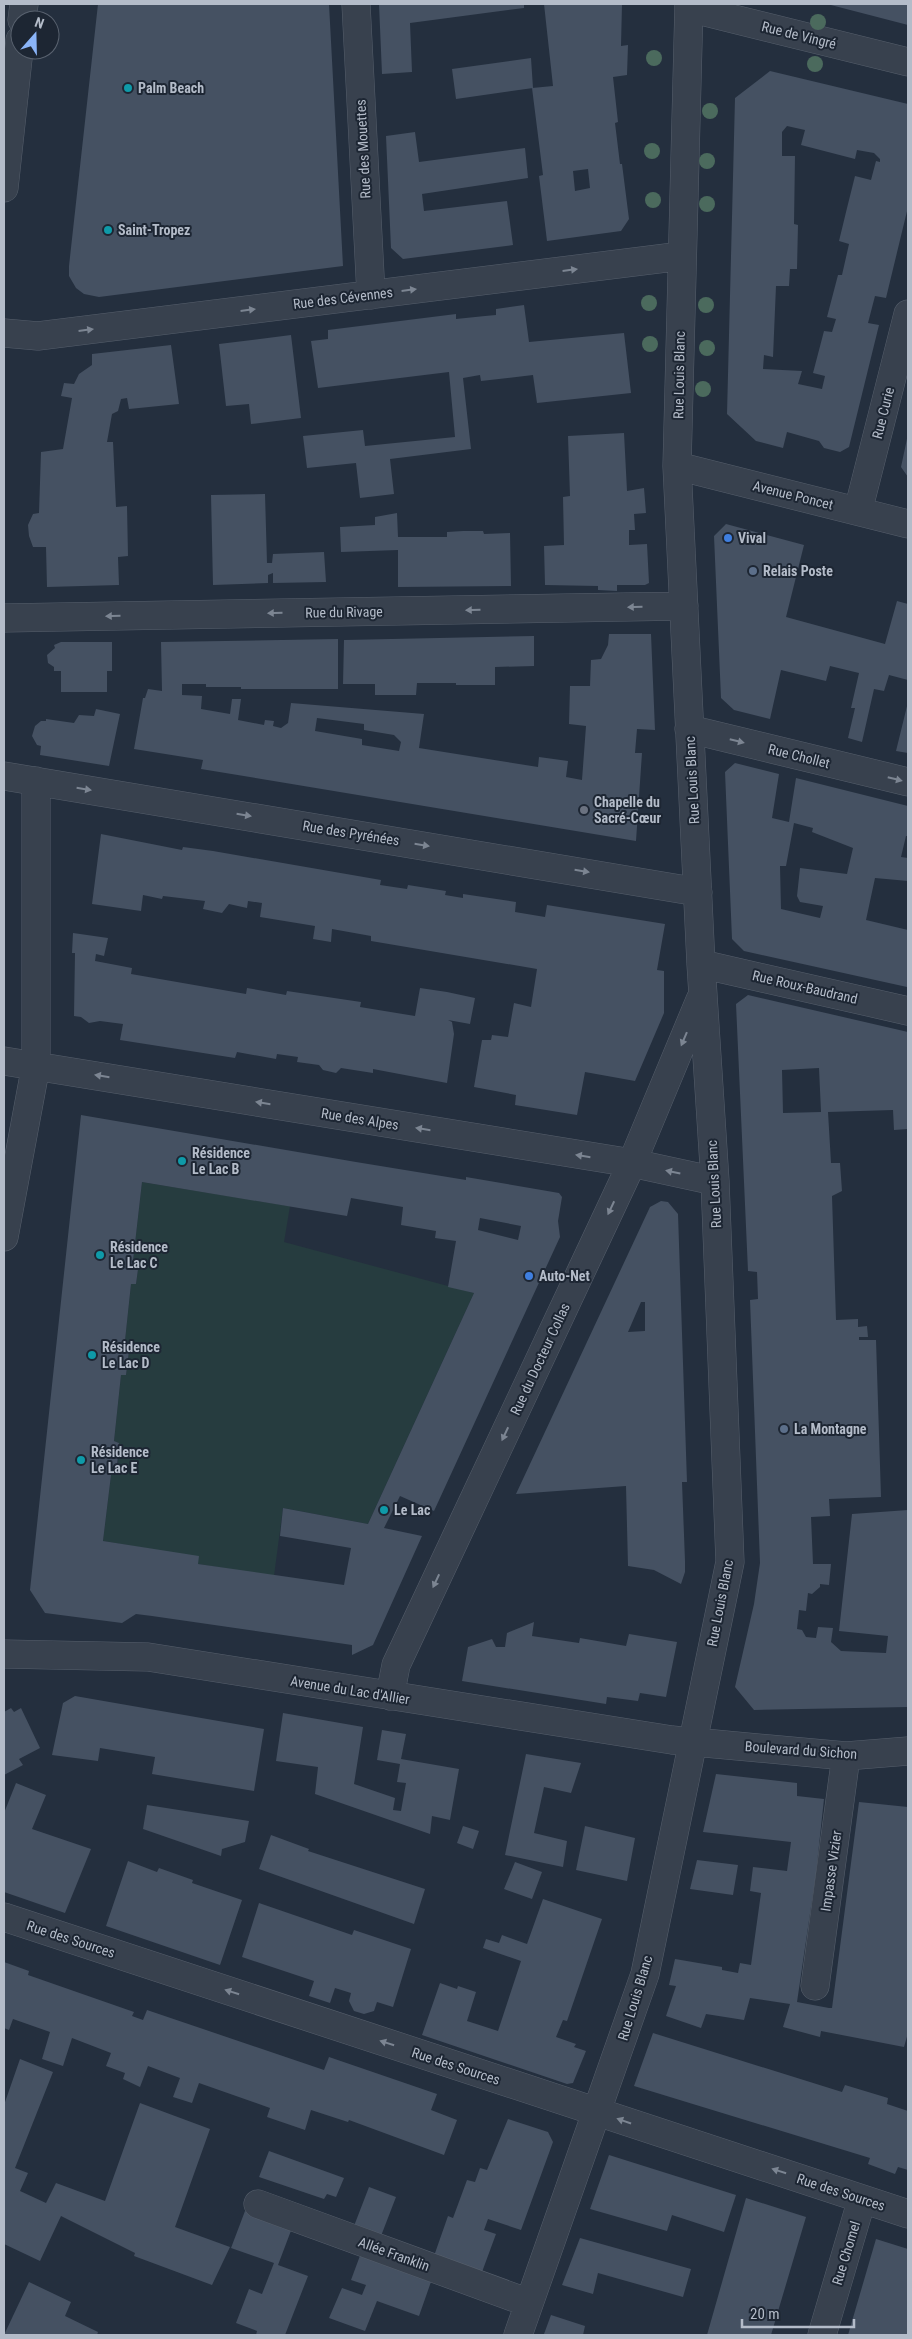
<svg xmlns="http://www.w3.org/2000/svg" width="912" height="2339" font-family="'Roboto Condensed',sans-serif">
  <rect width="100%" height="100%" fill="#242f3e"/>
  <path fill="#263c3f" d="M 142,1182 L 290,1206 L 284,1242 L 474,1293 L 368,1524 L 283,1508 L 274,1576 L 198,1564 L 162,1551 L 103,1541 L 112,1467 L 118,1466 L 119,1443 L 114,1441 L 121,1375 L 126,1375 L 129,1351 L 124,1350 L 131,1284 L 136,1284 L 139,1262 L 133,1261 Z"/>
  <path fill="#455162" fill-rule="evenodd" d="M 98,4 L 329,4 L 343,266 L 99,297 L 84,294 L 76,288 L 69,276 L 69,266 Z
    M 379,4 L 524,4 L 524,8 L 410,23 L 412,72 L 382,74 Z
    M 544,4 L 622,4 L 621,46 L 628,45 L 627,75 L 613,77 L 618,122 L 615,123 L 620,164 L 622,164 L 629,219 L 621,231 L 547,241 L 539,176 L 543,175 L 532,88 L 553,86 ZM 588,169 L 590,188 L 575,191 L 573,171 Z
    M 827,4 L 908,4 L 908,25 Z
    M 531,58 L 533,88 L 456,99 L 452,69 Z
    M 770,71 L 908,104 L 908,207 L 886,298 L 875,296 L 868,323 L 879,325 L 849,447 L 840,452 L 824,448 L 819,441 L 787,432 L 783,448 L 756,441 L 727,414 L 735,98 ZM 787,126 L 805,130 L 801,145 L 855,159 L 857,150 L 874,153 L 880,159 L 880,162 L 876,161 L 871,180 L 855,176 L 847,208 L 839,241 L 849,244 L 842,275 L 838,275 L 827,317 L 836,319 L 832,332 L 824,331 L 813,373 L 825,376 L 822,389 L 798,384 L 802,371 L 763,369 L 764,355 L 773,357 L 776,286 L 789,286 L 790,269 L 797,269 L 798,225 L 794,224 L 795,156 L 782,156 L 782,132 Z
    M 415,132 L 419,162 L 525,148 L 528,178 L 422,194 L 424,211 L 507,201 L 513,245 L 403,259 L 391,248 L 386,136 Z
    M 524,305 L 529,342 L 624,333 L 631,393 L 537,403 L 533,375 L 481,381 L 480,375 L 463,378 L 471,449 L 390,459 L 394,494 L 360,498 L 356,463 L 307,468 L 303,436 L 363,430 L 365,446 L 455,437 L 449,372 L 318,388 L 311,341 L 328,339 L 328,330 L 456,314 L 456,319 L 485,316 L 496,315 L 496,309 Z
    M 291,335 L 301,418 L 251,424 L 249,404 L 226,406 L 219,344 Z
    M 171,345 L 179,404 L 129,409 L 127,398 L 121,399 L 118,411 L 112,414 L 107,442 L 113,442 L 116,507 L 127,506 L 128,556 L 118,557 L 119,585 L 47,587 L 46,547 L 33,547 L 29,536 L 28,525 L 33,514 L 39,513 L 41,452 L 63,449 L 72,398 L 61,396 L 64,383 L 74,384 L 79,374 L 92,365 L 92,354 Z
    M 624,433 L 627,491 L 644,488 L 646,513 L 634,514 L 635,530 L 629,530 L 629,545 L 647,544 L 649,583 L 645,585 L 617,585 L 617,591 L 598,590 L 598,586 L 545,585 L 544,546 L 564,545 L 563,497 L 570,496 L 568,436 Z
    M 908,434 L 908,477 L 901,467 Z
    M 265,494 L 267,563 L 272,563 L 273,554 L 324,552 L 326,582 L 273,583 L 273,573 L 268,575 L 268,583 L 213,585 L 211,495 Z
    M 397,513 L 398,537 L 447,537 L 447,532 L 463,531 L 483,531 L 484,534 L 510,533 L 511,586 L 398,587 L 398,550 L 341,552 L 340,527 L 375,525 L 375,517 Z
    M 726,524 L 804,545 L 786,617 L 885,644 L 897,601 L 908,604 L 908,680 L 889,675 L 884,691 L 874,689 L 862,742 L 848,738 L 855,708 L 851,708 L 859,673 L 830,666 L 826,681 L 781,670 L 770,719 L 734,710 L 721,698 L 714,536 Z
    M 609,634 L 651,634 L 655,730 L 637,729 L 635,753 L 642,753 L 636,841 L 201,769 L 203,760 L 134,749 L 143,698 L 145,698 L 148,689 L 162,691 L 161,642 L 338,639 L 338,689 L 241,689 L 241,687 L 206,687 L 206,684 L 182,684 L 182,695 L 202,696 L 201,709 L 230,714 L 232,699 L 241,699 L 238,720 L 264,725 L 265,720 L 274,721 L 273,726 L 281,728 L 288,723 L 291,703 L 424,714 L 419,748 L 538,767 L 539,757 L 568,761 L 566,777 L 582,780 L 586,726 L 569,724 L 570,686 L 590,686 L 591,660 L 601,659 L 608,645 ZM 317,718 L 364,724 L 364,730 L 394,735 L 401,742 L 399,751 L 362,745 L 362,739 L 315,731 Z
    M 534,636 L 534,666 L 495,667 L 495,685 L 456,685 L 456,683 L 417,683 L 416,695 L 375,695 L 375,684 L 343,684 L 344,640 Z
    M 61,642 L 112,642 L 112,671 L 107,671 L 107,692 L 61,692 L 61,671 L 54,671 L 54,667 L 48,663 L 47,655 L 55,648 L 54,645 Z
    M 908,702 L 908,753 L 896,751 Z
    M 96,709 L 120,714 L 109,766 L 40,755 L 41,746 L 37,745 L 32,736 L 35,726 L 41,721 L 46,721 L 46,719 L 74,723 L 79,715 L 94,716 Z
    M 735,763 L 779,774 L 772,818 L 789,822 L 796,778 L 908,806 L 908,836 L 906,836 L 901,857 L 908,858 L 908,881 L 875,878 L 866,920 L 908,930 L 907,987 L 744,951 L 732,939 L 725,772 ZM 794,823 L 813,828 L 812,832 L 853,848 L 847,874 L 800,868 L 797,896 L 800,902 L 823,906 L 820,918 L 781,909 L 780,866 L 786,866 Z
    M 101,834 L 182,850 L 183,847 L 213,851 L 381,880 L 380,885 L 407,889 L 408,885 L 446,891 L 445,895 L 463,898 L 463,894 L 516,902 L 515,912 L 545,917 L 547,905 L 665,924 L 657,970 L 664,971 L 664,1013 L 635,1081 L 585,1072 L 577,1115 L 515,1105 L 516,1095 L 474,1087 L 482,1040 L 491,1040 L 492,1035 L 508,1037 L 514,1003 L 531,1007 L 537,969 L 371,941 L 371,936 L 332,929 L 331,942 L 313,939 L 315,926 L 260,917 L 262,903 L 248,901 L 247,908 L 229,904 L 222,913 L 203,909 L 205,901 L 163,896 L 162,899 L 143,895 L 141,911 L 92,904 Z
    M 73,933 L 108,938 L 104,956 L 96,954 L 95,961 L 132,968 L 131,974 L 246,994 L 247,988 L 286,995 L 287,991 L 361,1002 L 360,1007 L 415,1016 L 420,988 L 447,992 L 475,998 L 470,1024 L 448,1020 L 452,1022 L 454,1034 L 447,1083 L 373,1069 L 373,1073 L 341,1068 L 336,1073 L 323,1070 L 319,1065 L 297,1062 L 298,1057 L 277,1054 L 276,1059 L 237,1052 L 235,1058 L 120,1040 L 123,1024 L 100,1021 L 89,1023 L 81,1017 L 74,1016 L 75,953 L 72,953 Z
    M 748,995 L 908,1032 L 908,1129 L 894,1130 L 893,1110 L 828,1112 L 831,1163 L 840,1163 L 842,1191 L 832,1196 L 836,1320 L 858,1319 L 858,1327 L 867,1326 L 868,1337 L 859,1337 L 859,1340 L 876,1340 L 881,1497 L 829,1499 L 830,1516 L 811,1517 L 813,1564 L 831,1564 L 829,1585 L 820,1584 L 820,1587 L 812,1594 L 808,1593 L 806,1611 L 799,1610 L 797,1629 L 802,1630 L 806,1637 L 816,1638 L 818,1627 L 833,1628 L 831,1642 L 841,1651 L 886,1653 L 888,1636 L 839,1631 L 852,1514 L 908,1510 L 908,1707 L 754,1710 L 735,1687 L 754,1604 L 760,1563 L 750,1300 L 758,1299 L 757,1272 L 748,1271 L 736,1004 ZM 819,1068 L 821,1112 L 783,1113 L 782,1070 Z
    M 81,1115 L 356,1162 L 466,1180 L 466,1177 L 559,1193 L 562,1197 L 558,1221 L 560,1237 L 434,1511 L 400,1496 L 384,1528 L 422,1536 L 373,1645 L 352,1655 L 352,1645 L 152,1616 L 136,1614 L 122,1623 L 45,1613 L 30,1590 ZM 142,1182 L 347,1216 L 351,1198 L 403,1207 L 401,1225 L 436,1231 L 435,1238 L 456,1241 L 448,1287 L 474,1293 L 368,1524 L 283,1508 L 280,1536 L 351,1548 L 344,1585 L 198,1564 L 199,1556 L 103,1541 L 112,1467 L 117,1466 L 119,1443 L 114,1441 L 121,1375 L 126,1375 L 129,1351 L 124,1350 L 131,1284 L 136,1284 L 139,1262 L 133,1261 ZM 480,1218 L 521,1226 L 518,1240 L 478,1230 Z
    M 661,1201 L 668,1202 L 678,1214 L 687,1482 L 682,1482 L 685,1561 L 685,1572 L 681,1584 L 654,1570 L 628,1566 L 626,1486 L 516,1494 L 650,1207 ZM 641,1302 L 645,1302 L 645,1331 L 628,1332 Z
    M 534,1622 L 532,1636 L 579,1643 L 580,1638 L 626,1646 L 629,1634 L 677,1642 L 666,1697 L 640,1693 L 638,1701 L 607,1697 L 606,1704 L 462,1681 L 468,1647 L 492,1639 L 496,1647 L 505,1647 L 507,1633 Z
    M 75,1696 L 264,1729 L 254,1791 L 152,1774 L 155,1757 L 100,1748 L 98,1761 L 52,1755 L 63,1703 Z
    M 11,1708 L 14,1712 L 21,1708 L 40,1748 L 19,1759 L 23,1765 L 4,1775 L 4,1712 Z
    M 283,1713 L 363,1727 L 354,1784 L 395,1798 L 393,1810 L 401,1811 L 406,1783 L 397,1782 L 400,1764 L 377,1760 L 382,1730 L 406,1734 L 401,1759 L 459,1769 L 450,1820 L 432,1816 L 430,1834 L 315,1794 L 318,1767 L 276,1761 Z
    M 526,1754 L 581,1763 L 571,1793 L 544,1787 L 534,1833 L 567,1841 L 563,1867 L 505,1855 Z
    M 716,1774 L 797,1783 L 797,1796 L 824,1799 L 816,1873 L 797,2002 L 829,2008 L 832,2008 L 859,1802 L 908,1807 L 908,2033 L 904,2047 L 821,2031 L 820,2037 L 783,2027 L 790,2004 L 750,1998 L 744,2020 L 706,2014 L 701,2028 L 666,2016 L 676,1986 L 669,1985 L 675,1959 L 722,1967 L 722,1970 L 738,1973 L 740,1963 L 751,1965 L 761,1893 L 750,1891 L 753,1867 L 787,1871 L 791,1842 L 703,1832 Z
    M 16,1783 L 46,1795 L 32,1829 L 91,1849 L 65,1913 L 4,1892 L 4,1813 Z
    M 147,1805 L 249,1821 L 245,1842 L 222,1849 L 221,1856 L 143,1829 Z
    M 463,1826 L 479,1831 L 473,1849 L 457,1843 Z
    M 585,1826 L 635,1838 L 627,1881 L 576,1870 Z
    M 271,1835 L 309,1849 L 308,1851 L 425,1889 L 414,1924 L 259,1869 Z
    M 697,1860 L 738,1865 L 733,1895 L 690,1889 Z
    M 128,1861 L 157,1872 L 159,1868 L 193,1880 L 192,1883 L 242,1900 L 220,1965 L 106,1926 Z
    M 515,1862 L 542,1872 L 532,1899 L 504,1889 Z
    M 543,1899 L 602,1919 L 567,2021 L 563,2020 L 556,2037 L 576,2044 L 574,2047 L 586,2051 L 573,2083 L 567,2084 L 422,2035 L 440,1983 L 457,1989 L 458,1986 L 476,1992 L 467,2021 L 498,2031 L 521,1961 L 483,1948 L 486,1939 L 499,1943 L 502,1935 L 527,1944 Z
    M 259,1903 L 352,1935 L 354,1930 L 411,1949 L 393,2007 L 377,2002 L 374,2011 L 364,2014 L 354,2011 L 349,2001 L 351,1993 L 335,1988 L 330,2003 L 309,1996 L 314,1981 L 242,1957 Z
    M 4,1962 L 29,1971 L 28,1975 L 134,2012 L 132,2016 L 143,2020 L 147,2010 L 324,2070 L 329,2057 L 437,2094 L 431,2110 L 457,2120 L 444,2155 L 349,2120 L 348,2122 L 311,2110 L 305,2130 L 267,2117 L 270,2108 L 199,2083 L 192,2103 L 173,2097 L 180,2078 L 148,2066 L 140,2087 L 123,2079 L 125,2073 L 106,2066 L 111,2053 L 72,2038 L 63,2066 L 42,2059 L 50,2032 L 13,2019 L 9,2030 L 4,2028 Z
    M 653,2033 L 842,2092 L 845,2085 L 888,2098 L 887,2104 L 908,2111 L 908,2170 L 898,2167 L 895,2174 L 868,2164 L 870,2158 L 634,2086 Z
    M 20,2059 L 53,2072 L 15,2168 L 28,2173 L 20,2191 L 46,2203 L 56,2183 L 105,2201 L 140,2103 L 210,2129 L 175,2227 L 230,2247 L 212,2285 L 134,2256 L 135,2253 L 61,2216 L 40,2261 L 4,2244 L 4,2105 Z
    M 508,2119 L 548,2132 L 553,2142 L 521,2230 L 488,2219 L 484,2230 L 496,2234 L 482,2272 L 434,2256 L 448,2216 L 453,2218 L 467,2180 L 475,2182 L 480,2168 L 487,2170 Z
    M 269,2151 L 344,2178 L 336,2197 L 327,2194 L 324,2199 L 259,2177 Z
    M 609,2155 L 736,2195 L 724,2232 L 672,2215 L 667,2231 L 590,2209 Z
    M 369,2187 L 396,2197 L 381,2236 L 354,2226 Z
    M 746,2198 L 806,2217 L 771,2335 L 707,2335 Z
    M 245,2211 L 292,2228 L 278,2265 L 308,2276 L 285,2335 L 256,2335 L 257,2331 L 236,2323 L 249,2289 L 262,2294 L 274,2263 L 231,2248 Z
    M 580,2238 L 691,2269 L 683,2297 L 598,2273 L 593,2294 L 562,2285 Z
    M 876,2239 L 908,2249 L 908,2335 L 848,2335 Z
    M 361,2253 L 432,2279 L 419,2316 L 377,2301 L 365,2331 L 329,2318 L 342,2288 L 362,2295 L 366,2285 L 351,2280 Z
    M 29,2282 L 71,2302 L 65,2316 L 98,2332 L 97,2335 L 4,2335 Z
    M 551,2315 L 585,2326 L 583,2335 L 544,2334 Z"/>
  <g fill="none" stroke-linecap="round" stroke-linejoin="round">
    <g stroke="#565f6c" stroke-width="29">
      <path id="minor" d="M 356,4 L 371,295
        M 689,8 L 908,62
        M 22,20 L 24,4
        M 4,188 L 20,40
        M 4,333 L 38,336 L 682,256
        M 677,466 L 908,524
        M 858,511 L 908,314
        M 4,618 L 684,606
        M 689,729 L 908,782
        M 4,776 L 698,892
        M 701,964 L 908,1011
        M 4,1061 L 632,1163 L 715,1181
        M 4,1237 L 36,1065 L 36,781
        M 4,1654 L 148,1657 L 672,1740 L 846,1756 L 908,1751
        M 390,1696 L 396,1665 L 632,1163 L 700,1000
        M 4,1917 L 908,2214
        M 815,1986 L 846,1756
        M 258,2204 L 529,2303
        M 518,2335 L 645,1974 L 730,1562 L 715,1181 L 701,964 L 677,466 L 689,4
        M 822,2335 L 862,2199"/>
    </g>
    <use href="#minor" stroke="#38414e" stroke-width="28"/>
  </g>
  <g fill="#4b6a5d">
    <circle cx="818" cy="22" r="8"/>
    <circle cx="654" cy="58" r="8"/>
    <circle cx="815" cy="64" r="8"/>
    <circle cx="710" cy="111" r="8"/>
    <circle cx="652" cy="151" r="8"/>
    <circle cx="707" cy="161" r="8"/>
    <circle cx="653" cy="200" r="8"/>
    <circle cx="707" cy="204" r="8"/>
    <circle cx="649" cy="303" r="8"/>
    <circle cx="706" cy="305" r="8"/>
    <circle cx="650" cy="344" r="8"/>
    <circle cx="707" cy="348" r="8"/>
    <circle cx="703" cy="389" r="8"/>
  </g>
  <defs><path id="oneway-solid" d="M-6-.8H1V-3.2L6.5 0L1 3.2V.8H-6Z" transform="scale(1.25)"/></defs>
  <g fill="#7c8592">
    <use href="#oneway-solid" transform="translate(570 270) rotate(-7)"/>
    <use href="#oneway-solid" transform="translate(409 290) rotate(-7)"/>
    <use href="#oneway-solid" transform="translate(248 310) rotate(-7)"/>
    <use href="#oneway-solid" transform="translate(86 330) rotate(-7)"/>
    <use href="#oneway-solid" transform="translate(635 607) rotate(179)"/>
    <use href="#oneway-solid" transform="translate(473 610) rotate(179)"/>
    <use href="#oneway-solid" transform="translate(275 613) rotate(179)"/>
    <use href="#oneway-solid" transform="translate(113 616) rotate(179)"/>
    <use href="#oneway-solid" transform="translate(737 741) rotate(14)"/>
    <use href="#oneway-solid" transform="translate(895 779) rotate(14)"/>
    <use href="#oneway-solid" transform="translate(84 789) rotate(9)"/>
    <use href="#oneway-solid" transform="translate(244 815) rotate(9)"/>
    <use href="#oneway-solid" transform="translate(422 845) rotate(9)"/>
    <use href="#oneway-solid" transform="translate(582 871) rotate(9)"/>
    <use href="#oneway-solid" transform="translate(684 1039) rotate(113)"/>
    <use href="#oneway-solid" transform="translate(102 1076) rotate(-171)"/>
    <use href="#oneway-solid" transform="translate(263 1103) rotate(-171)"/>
    <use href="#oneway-solid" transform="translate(423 1129) rotate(-171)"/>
    <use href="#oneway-solid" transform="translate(583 1156) rotate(-171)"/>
    <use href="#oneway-solid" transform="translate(673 1172) rotate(-168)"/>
    <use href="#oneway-solid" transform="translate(611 1208) rotate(115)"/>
    <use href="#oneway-solid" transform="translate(505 1434) rotate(115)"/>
    <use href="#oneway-solid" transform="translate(436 1581) rotate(115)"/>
    <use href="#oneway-solid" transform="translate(232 1992) rotate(-162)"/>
    <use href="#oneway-solid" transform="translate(387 2043) rotate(-162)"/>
    <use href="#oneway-solid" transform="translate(624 2121) rotate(-161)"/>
    <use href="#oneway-solid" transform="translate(779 2171) rotate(-162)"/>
  </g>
  <g fill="#0f9aa8" stroke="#1d2633" stroke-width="2">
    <circle cx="128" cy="88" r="5"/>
    <circle cx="108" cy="230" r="5"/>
    <circle cx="182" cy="1161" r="5"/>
    <circle cx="100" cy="1255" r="5"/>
    <circle cx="92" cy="1355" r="5"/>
    <circle cx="81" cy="1460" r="5"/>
    <circle cx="384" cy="1510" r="5"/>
  </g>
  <g fill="#3f7fe0" stroke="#1d2633" stroke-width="2">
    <circle cx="728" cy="538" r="5"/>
    <circle cx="529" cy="1276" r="5"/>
  </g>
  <g fill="#5c6f8a" stroke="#1d2633" stroke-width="2">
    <circle cx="753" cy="571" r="5"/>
    <circle cx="784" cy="1429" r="5"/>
  </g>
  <circle fill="#6b7280" stroke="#1d2633" stroke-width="2" cx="584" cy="810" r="5"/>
  <g text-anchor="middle" stroke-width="4" stroke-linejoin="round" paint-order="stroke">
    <g font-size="14" fill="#b4bcc9" stroke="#1d2633">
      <text transform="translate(799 35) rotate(14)" y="5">Rue de Vingré</text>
      <text transform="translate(363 149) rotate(-93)" y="5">Rue des Mouettes</text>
      <text transform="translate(343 298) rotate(-7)" y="5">Rue des Cévennes</text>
      <text transform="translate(679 375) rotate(-89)" y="5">Rue Louis Blanc</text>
      <text transform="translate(883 413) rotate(-76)" y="5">Rue Curie</text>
      <text transform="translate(793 495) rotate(14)" y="5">Avenue Poncet</text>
      <text transform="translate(344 612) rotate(-1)" y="5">Rue du Rivage</text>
      <text transform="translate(799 756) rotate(14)" y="5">Rue Chollet</text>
      <text transform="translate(692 780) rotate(-93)" y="5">Rue Louis Blanc</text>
      <text transform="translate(351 833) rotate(9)" y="5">Rue des Pyrénées</text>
      <text transform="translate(805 987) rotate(13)" y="5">Rue Roux-Baudrand</text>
      <text transform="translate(360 1119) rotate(9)" y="5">Rue des Alpes</text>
      <text transform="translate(714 1184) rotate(-93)" y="5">Rue Louis Blanc</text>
      <text transform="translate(540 1359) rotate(-65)" y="5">Rue du Docteur Collas</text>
      <text transform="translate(720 1603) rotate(-79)" y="5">Rue Louis Blanc</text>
      <text transform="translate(350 1690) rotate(9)" y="5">Avenue du Lac d'Allier</text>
      <text transform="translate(801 1750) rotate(4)" y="5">Boulevard du Sichon</text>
      <text transform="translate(831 1871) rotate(-82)" y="5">Impasse Vizier</text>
      <text transform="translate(71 1939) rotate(18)" y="5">Rue des Sources</text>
      <text transform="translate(635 1998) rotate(-73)" y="5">Rue Louis Blanc</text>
      <text transform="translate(456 2066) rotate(18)" y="5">Rue des Sources</text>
      <text transform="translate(841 2192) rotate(18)" y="5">Rue des Sources</text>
      <text transform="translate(846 2253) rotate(-73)" y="5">Rue Chomel</text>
      <text transform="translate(394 2254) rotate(20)" y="5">Allée Franklin</text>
    </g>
    <g font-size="14" font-weight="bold" fill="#b4bcc9" stroke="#1d2633" text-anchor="start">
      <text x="138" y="93">Palm Beach</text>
      <text x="118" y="235">Saint-Tropez</text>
      <text x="738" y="543">Vival</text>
      <text x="763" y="576">Relais Poste</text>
      <text x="594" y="807">Chapelle du<tspan x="594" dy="16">Sacré-Cœur</tspan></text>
      <text x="192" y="1158">Résidence<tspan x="192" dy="16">Le Lac B</tspan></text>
      <text x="110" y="1252">Résidence<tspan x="110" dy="16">Le Lac C</tspan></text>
      <text x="539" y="1281">Auto-Net</text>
      <text x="102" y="1352">Résidence<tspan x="102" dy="16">Le Lac D</tspan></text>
      <text x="794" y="1434">La Montagne</text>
      <text x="91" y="1457">Résidence<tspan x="91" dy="16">Le Lac E</tspan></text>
      <text x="394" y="1515">Le Lac</text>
    </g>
  </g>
  <rect width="912" height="2339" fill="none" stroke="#b4bcc9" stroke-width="10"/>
  <g transform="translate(35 35) rotate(20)"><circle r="24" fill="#1d2633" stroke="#59626f"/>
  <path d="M0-4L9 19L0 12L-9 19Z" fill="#8ab4f8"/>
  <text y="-8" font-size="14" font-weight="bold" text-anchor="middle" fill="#b4bcc9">N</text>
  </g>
  <path d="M742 2319v8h112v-8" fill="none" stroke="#b4bcc9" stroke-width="2.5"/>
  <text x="750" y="2319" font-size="15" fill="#b4bcc9" stroke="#1d2633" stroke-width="4" paint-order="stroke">20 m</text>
</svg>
